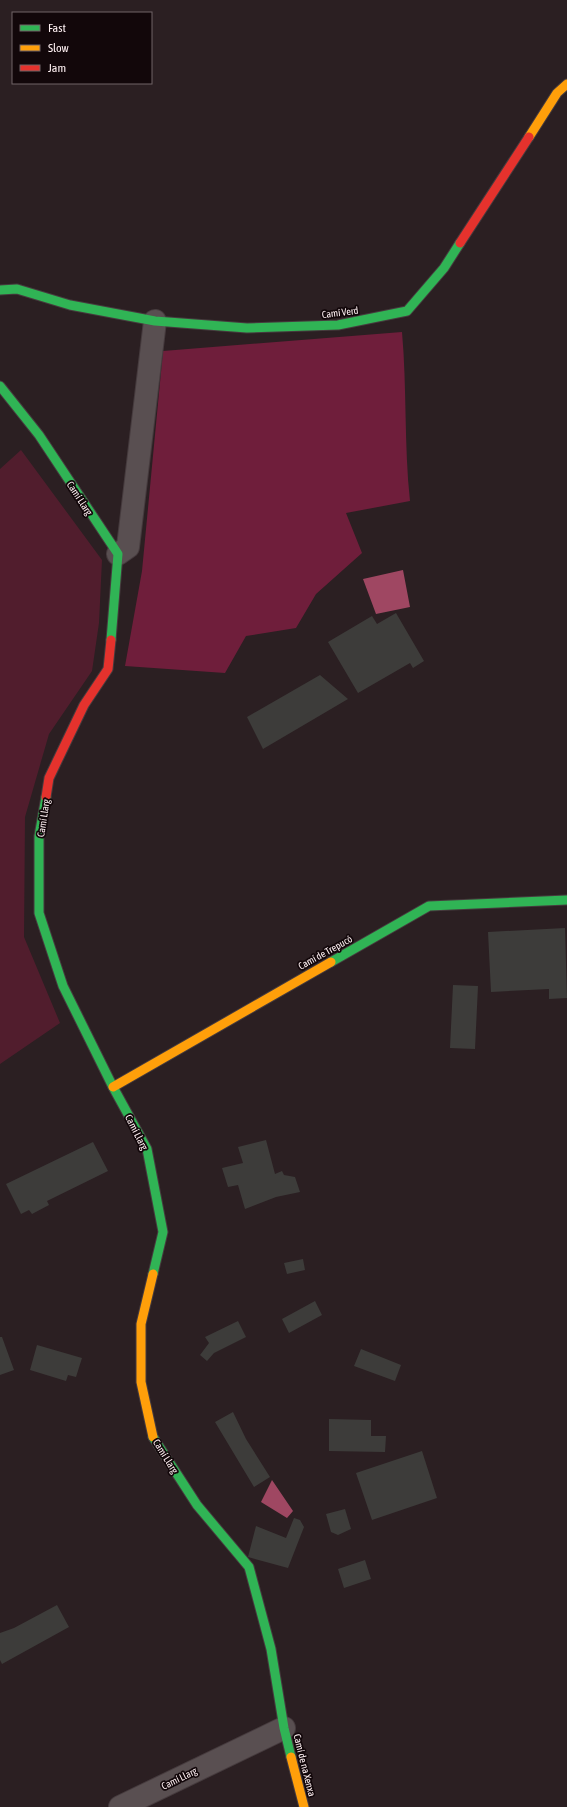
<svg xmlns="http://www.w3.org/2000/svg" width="567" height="1807" font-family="'Asap Condensed',sans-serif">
  <rect width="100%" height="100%" fill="#2b1f22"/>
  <path fill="#511d2d" d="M 21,450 L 102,560 L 99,623 L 92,671 L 49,734 L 25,817 L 24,937 L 60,1023 L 0,1064 L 0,469 Z"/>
  <path fill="#6f1e3b" d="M 402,332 C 407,388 404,445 410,501 L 346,513 L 362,553 L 316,594 L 296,628 L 246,636 L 225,673 L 125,666 L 142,571 L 163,351 Z"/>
  <path fill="#9f4762" d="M 403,570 L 410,607 L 376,614 L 363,579 Z
    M 272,1480 L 293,1511 L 287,1518 L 261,1502 Z"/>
  <path fill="#3d3c3a" d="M 396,613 L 424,661 L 413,668 L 410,663 L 358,693 L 328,642 L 372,616 L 377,624 Z
    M 320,675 L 348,699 L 263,749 L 247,717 Z
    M 565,928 L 567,998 L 549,999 L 549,989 L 491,992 L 488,932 Z
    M 453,985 L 478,986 L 475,1049 L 450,1048 Z
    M 266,1140 L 275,1174 L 282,1171 L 284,1175 L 295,1177 L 300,1192 L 276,1197 L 245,1209 L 238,1185 L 228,1187 L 222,1168 L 243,1163 L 238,1147 Z
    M 93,1142 L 108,1171 L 47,1201 L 49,1205 L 32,1214 L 29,1210 L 21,1214 L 6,1184 Z
    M 303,1259 L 305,1270 L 287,1274 L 284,1263 Z
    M 315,1301 L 322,1315 L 289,1333 L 282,1319 Z
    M 238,1321 L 246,1337 L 214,1353 L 207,1361 L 200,1355 L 209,1343 L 205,1337 Z
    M 0,1337 L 2,1337 L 14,1370 L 0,1375 Z
    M 37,1345 L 82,1358 L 76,1377 L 68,1375 L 66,1381 L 30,1370 Z
    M 361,1349 L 401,1365 L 395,1381 L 354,1366 Z
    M 233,1412 L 246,1439 L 270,1477 L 254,1487 L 215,1422 Z
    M 329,1419 L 371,1420 L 371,1436 L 386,1436 L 385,1452 L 329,1451 Z
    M 422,1451 L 437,1498 L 372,1520 L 356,1473 Z
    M 345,1509 L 351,1529 L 338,1535 L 331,1532 L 326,1514 Z
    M 294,1518 L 300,1520 L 304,1527 L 288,1568 L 248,1557 L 256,1526 L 286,1538 Z
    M 365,1560 L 371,1579 L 344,1588 L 338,1569 Z
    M 57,1605 L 69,1627 L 2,1664 L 0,1660 L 0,1633 L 14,1628 Z"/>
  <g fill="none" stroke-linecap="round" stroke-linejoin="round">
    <g stroke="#463b3e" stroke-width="24">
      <path id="street" d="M 118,554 L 128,547 L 155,321
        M 120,1807 L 284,1728"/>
    </g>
    <g stroke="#463b3e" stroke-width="11">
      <path id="fast" d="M 0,290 L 17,289 L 70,305 L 155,321 L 247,328 L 338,325 L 407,311 L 444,268 L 460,243
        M 0,386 L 39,435 L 118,554 L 111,640
        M 46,797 L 39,836 L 39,913 L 63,986 L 113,1087 L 147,1149 L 163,1232 L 153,1274
        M 331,962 L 429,906 L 567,900
        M 153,1437 L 197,1505 L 249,1567 L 271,1649 L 284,1728 L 291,1757"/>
    </g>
    <g stroke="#463b3e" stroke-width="11">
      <path id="slow" d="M 529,137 L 557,93 L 567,84
        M 113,1087 L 331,962
        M 153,1274 L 141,1324 L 141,1382 L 153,1437
        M 291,1757 L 304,1807"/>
    </g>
    <g stroke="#463b3e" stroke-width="11">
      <path id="jam" d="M 460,243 L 529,137
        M 46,797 L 49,778 L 84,705 L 108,669 L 111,640"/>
    </g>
    <use href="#street" stroke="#594f51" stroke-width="22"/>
    <use href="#fast" stroke="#30b455" stroke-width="9"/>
    <use href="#slow" stroke="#ff9f0a" stroke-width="9"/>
    <use href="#jam" stroke="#e5322d" stroke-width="9"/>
  </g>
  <g text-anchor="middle" stroke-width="3.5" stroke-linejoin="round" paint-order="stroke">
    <g font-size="10" fill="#fff1f3" stroke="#12070a">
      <text transform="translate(340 312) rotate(-7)" y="4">Camí Verd</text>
      <text transform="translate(80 498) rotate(57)" y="4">Camí Llarg</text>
      <text transform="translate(43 818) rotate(-81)" y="4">Camí Llarg</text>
      <text transform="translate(325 952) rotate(-29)" y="4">Camí de Trepucó</text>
      <text transform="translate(137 1132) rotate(63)" y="4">Camí Llarg</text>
      <text transform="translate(166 1456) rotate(58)" y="4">Camí Llarg</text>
      <text transform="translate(305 1765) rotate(76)" y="4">Camí de na Xenxa</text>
      <text transform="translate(179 1778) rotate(-26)" y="4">Camí Llarg</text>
    </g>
  </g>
  <rect x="12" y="12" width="140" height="72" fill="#12070a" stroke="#716567"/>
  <rect x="20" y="25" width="20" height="6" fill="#30b455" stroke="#716567"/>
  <text x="48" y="32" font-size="12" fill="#fff1f3">Fast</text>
  <rect x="20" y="45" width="20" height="6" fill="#ff9f0a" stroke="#716567"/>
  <text x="48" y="52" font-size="12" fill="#fff1f3">Slow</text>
  <rect x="20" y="65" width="20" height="6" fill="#e5322d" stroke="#716567"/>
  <text x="48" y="72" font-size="12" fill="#fff1f3">Jam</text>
</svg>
